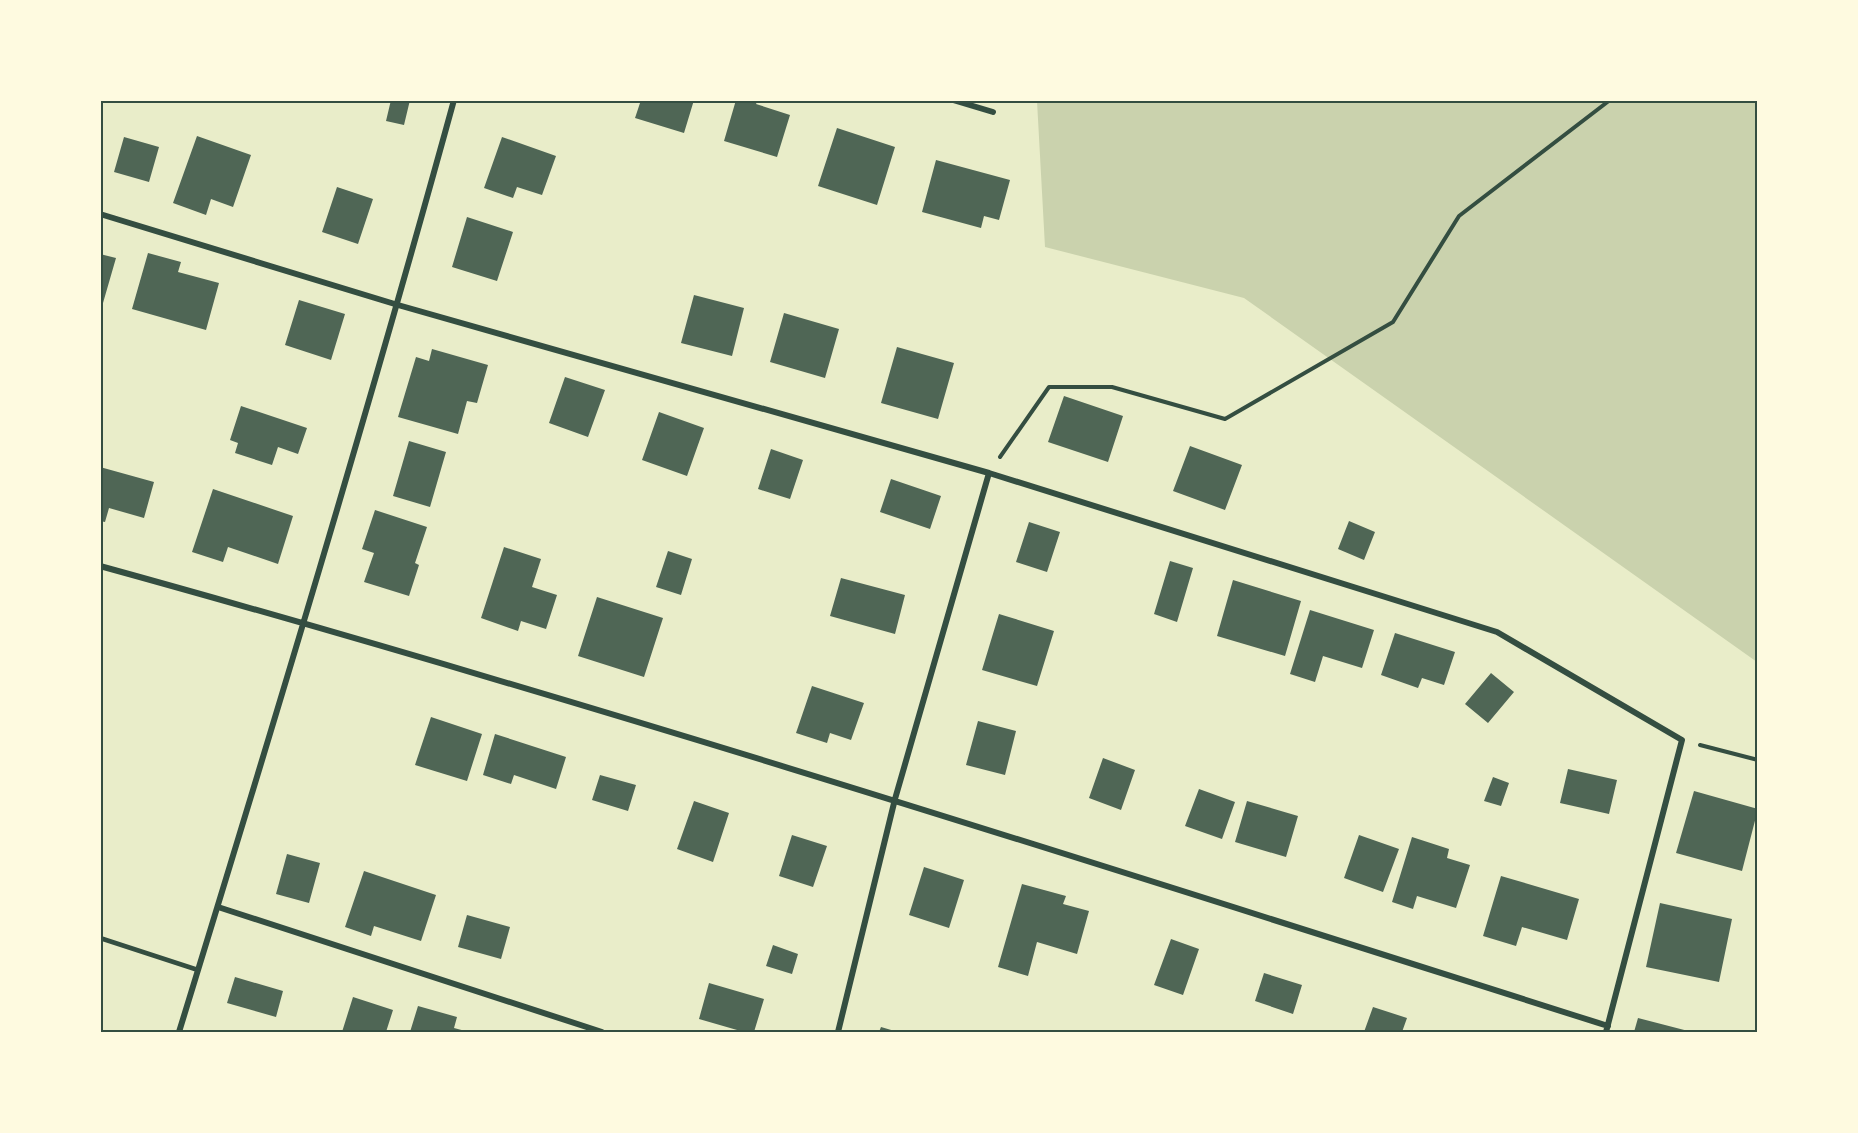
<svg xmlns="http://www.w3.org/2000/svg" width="1858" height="1133" font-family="'DejaVu Sans',sans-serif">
  <rect width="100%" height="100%" fill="#e9edc9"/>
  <path fill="#cad2ad" d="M 1037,101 L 1757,101 L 1757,662 L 1244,298 L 1045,247 Z"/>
  <path fill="#4f6655" d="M 391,100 L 410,100 L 404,125 L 386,121 Z
    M 641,100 L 694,100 L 684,133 L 635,118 Z
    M 736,100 L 758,100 L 756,104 L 790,115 L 777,157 L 724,141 Z
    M 837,128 L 895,147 L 877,205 L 818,186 Z
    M 197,136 L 251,155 L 233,207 L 211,199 L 206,215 L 173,203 Z
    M 124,137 L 159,147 L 149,182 L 114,172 Z
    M 502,137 L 556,156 L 542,195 L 517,187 L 513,198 L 484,188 Z
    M 936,160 L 1010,180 L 999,220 L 984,216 L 981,228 L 922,212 Z
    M 337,187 L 373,199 L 358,244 L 322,232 Z
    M 467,217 L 513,232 L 497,281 L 452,267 Z
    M 148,253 L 181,262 L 178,272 L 219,283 L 206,330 L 132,309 Z
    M 100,254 L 116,258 L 103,303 L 100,302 Z
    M 694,295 L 744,308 L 732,356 L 681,343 Z
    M 299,300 L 345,314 L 331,360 L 285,345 Z
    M 784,313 L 839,329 L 825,378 L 770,362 Z
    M 897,347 L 954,363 L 938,419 L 881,403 Z
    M 432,349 L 488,365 L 477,403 L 467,401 L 458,434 L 398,417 L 416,357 L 429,361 Z
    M 565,377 L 605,390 L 588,437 L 549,423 Z
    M 1064,396 L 1123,416 L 1108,462 L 1048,442 Z
    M 241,406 L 307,428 L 298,454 L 278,447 L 272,465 L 235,453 L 238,443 L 230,440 Z
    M 659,412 L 704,428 L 687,476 L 642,460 Z
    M 409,441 L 446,452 L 430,507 L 393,496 Z
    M 1190,446 L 1242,465 L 1225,510 L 1173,491 Z
    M 771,449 L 803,460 L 790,499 L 758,489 Z
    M 100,467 L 154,482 L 144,518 L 109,508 L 105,522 L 100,521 Z
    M 891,479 L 941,496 L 930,529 L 880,512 Z
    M 213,489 L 293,516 L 278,564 L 228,547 L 223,562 L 192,552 Z
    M 375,510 L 427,527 L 415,563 L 419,565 L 409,596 L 364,582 L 374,553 L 362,549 Z
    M 1349,521 L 1375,532 L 1364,560 L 1338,549 Z
    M 1029,522 L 1060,532 L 1047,572 L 1016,562 Z
    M 504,547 L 541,559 L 532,587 L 557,595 L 546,629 L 521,621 L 518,631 L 481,618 Z
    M 668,551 L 692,559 L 681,595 L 656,587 Z
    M 1170,561 L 1193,568 L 1177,622 L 1154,614 Z
    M 841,578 L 905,595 L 895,634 L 830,616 Z
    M 1233,580 L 1301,601 L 1285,656 L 1217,636 Z
    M 597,597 L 663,618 L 644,677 L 578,656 Z
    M 1310,610 L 1374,630 L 1362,668 L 1323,656 L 1315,682 L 1290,674 Z
    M 999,614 L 1054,631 L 1037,686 L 982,670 Z
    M 1395,633 L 1455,652 L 1444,685 L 1422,678 L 1418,688 L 1381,675 Z
    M 1491,673 L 1514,692 L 1488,723 L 1465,704 Z
    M 812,686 L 864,703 L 851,740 L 830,733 L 827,743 L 796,733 Z
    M 431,717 L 482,734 L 467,781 L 415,765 Z
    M 978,721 L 1016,731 L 1005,775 L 966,765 Z
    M 495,734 L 566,757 L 556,789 L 514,775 L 511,784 L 483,775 Z
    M 1103,758 L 1135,770 L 1121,810 L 1089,798 Z
    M 1568,769 L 1617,780 L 1609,814 L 1560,803 Z
    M 600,775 L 636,785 L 628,811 L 592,800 Z
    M 1493,777 L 1509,783 L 1501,806 L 1484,801 Z
    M 1199,789 L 1235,802 L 1222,839 L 1185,826 Z
    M 1694,791 L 1758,809 L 1742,871 L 1676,853 Z
    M 694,801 L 729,813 L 713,862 L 677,849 Z
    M 1247,801 L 1298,816 L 1286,857 L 1235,842 Z
    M 792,835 L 827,846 L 813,887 L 779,876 Z
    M 1359,835 L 1399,849 L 1383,892 L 1344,878 Z
    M 1412,837 L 1449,849 L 1447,858 L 1470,865 L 1456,908 L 1417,896 L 1413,909 L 1392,902 Z
    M 287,854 L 320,863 L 309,903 L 276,894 Z
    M 924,867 L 964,880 L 949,928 L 909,915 Z
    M 364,871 L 436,895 L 421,941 L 374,926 L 371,936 L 345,927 Z
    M 1501,876 L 1579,899 L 1567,940 L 1522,927 L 1516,946 L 1483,936 Z
    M 1022,884 L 1066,896 L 1063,904 L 1089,911 L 1077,954 L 1037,942 L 1028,976 L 998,967 Z
    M 1660,903 L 1732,919 L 1719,982 L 1646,967 Z
    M 467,915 L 510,927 L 501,959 L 458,947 Z
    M 1171,939 L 1199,949 L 1183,995 L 1154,985 Z
    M 773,945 L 798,954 L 792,974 L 766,966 Z
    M 1264,973 L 1302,985 L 1293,1014 L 1255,1001 Z
    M 235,977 L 283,991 L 276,1017 L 227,1003 Z
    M 709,983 L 764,999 L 754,1032 L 744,1032 L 699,1019 Z
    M 353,997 L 393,1010 L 386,1032 L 342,1032 Z
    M 418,1006 L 457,1017 L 454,1028 L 469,1032 L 410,1032 Z
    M 1373,1007 L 1407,1018 L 1402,1032 L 1364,1032 Z
    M 1638,1018 L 1692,1032 L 1634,1032 Z
    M 881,1027 L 898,1032 L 879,1032 Z"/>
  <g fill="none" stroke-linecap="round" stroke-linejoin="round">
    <path stroke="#344e41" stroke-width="4" d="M 1000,457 L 1049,387 L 1112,387 L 1225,419 L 1393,322 L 1459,216 L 1610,100
      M 1700,745 L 1758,760"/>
    <path stroke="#344e41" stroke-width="4.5" d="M 100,938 L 198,970"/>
    <path stroke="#344e41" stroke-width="6" d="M 953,100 L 993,112
      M 100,214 L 398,305 L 989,473 L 1497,632 L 1682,740 L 1606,1032
      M 100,566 C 607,706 1107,867 1608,1026
      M 218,907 L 602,1032
      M 179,1032 C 274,723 368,413 454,100
      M 838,1032 L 895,799 L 989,473"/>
  </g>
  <rect width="1858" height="1133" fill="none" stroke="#fefae0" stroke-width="204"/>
  <rect x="102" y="102" width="1654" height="929" fill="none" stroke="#344e41" stroke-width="2"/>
</svg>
